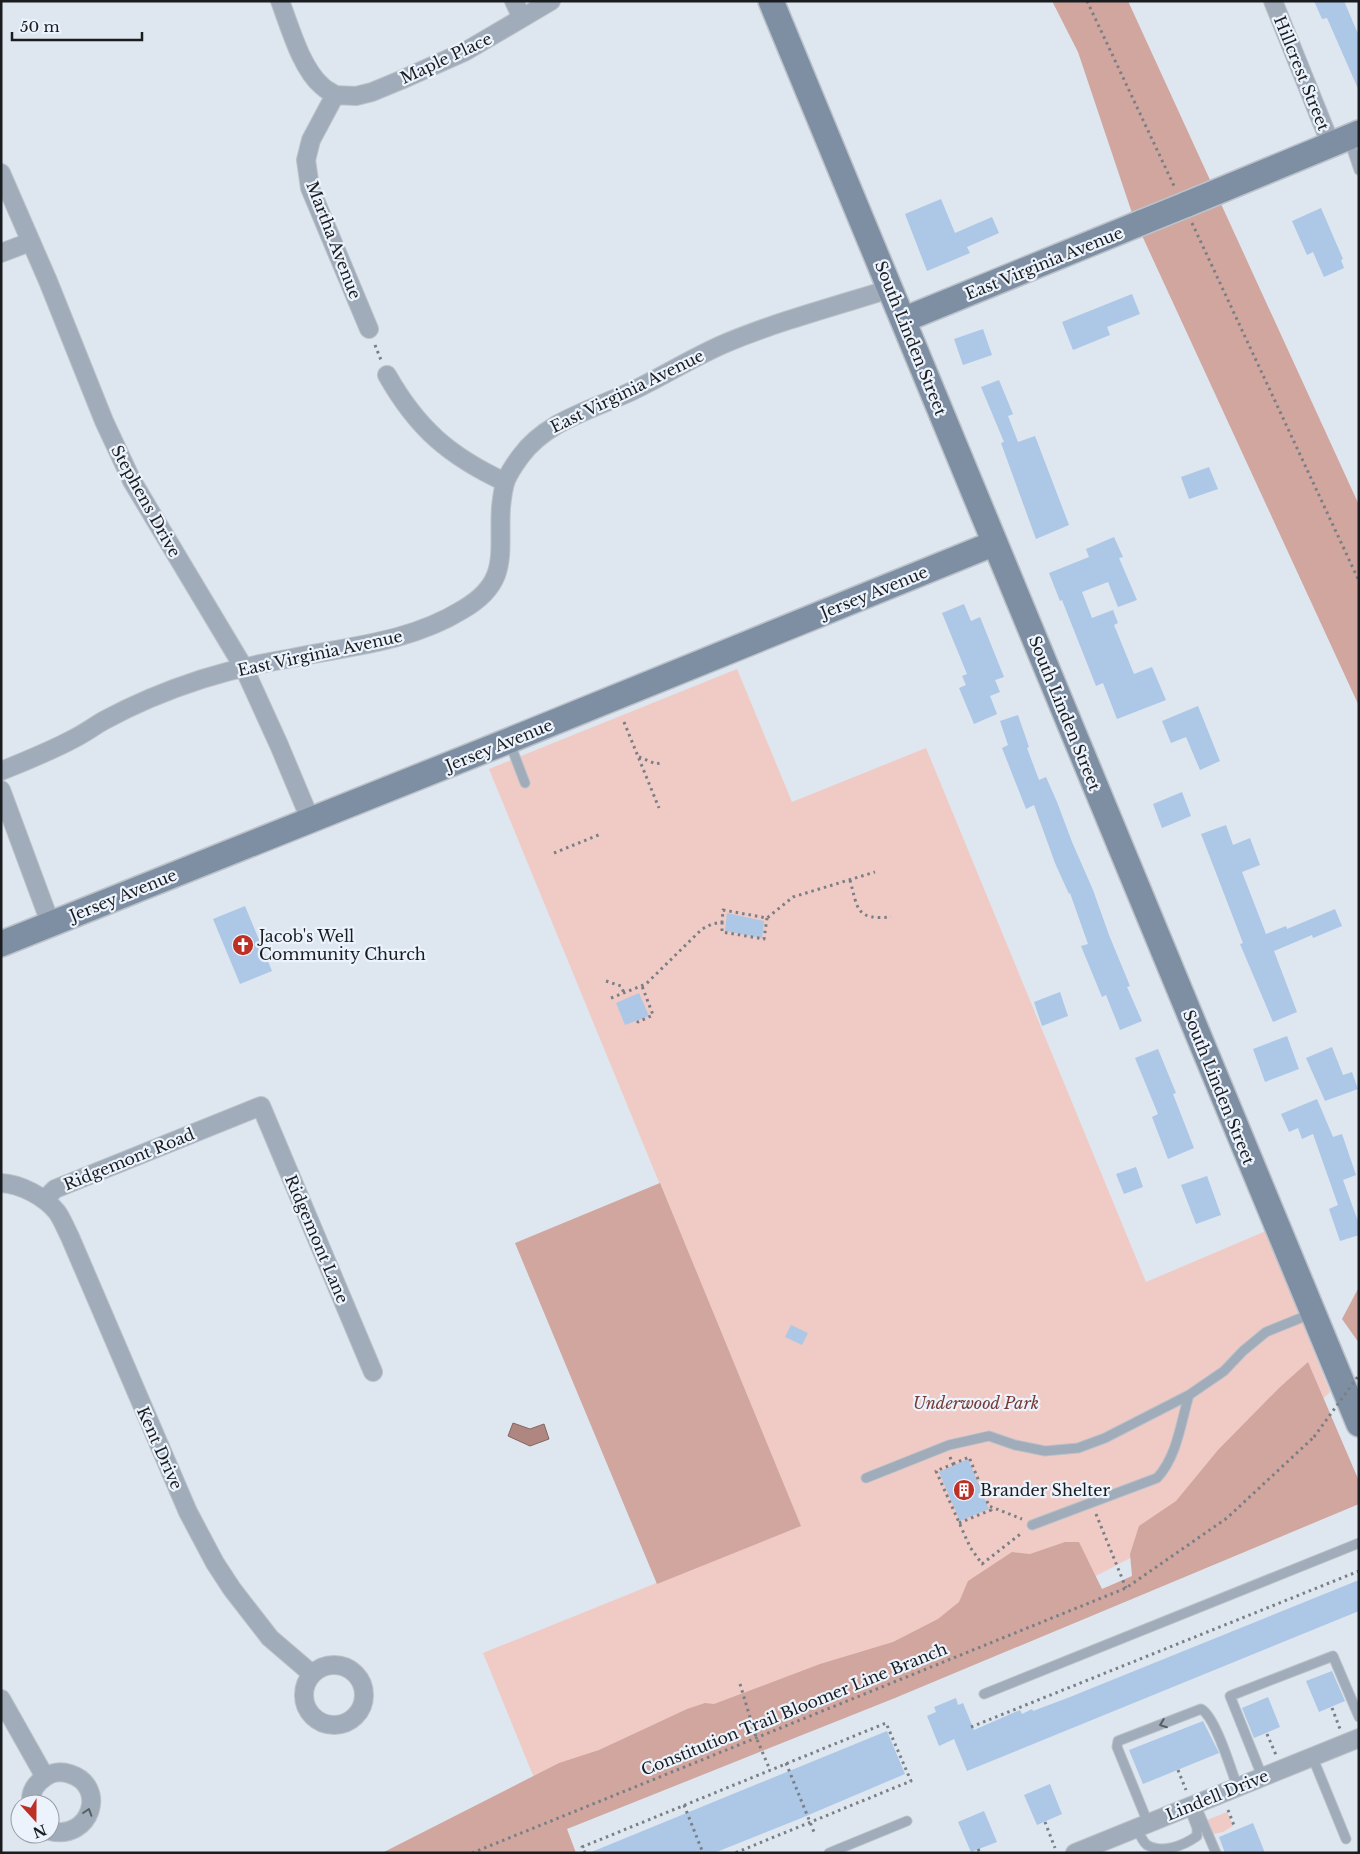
<svg xmlns="http://www.w3.org/2000/svg" width="1360" height="1854" font-family="'Libre Baskerville',serif">
  <rect width="100%" height="100%" fill="#dee6ef"/>
  <path fill="#f0cbc5" d="M 737,669 L 792,802 L 926,748 L 1146,1282 L 1266,1231 L 1330,1392 L 1208,1507 L 1138,1554 L 1042,1604 L 548,1812 L 483,1653 L 800,1525 L 489,769 Z
    M 1227,1812 L 1233,1826 L 1223,1832 L 1213,1834 L 1207,1820 Z"/>
  <path fill="#d1a69f" d="M 1052,1 L 1128,1 L 1359,505 L 1359,706 L 1133,216 L 1078,52 Z
    M 660,1183 L 801,1526 L 657,1584 L 515,1243 Z
    M 1359,1287 L 1359,1343 L 1342,1319 Z
    M 1308,1362 L 1359,1481 L 1359,1504 L 895,1698 L 567,1829 L 576,1853 L 382,1853 L 559,1763 L 599,1750 L 687,1709 L 705,1703 L 714,1704 L 820,1664 L 893,1642 L 938,1619 L 959,1602 L 968,1581 L 1012,1552 L 1030,1554 L 1065,1542 L 1079,1542 L 1102,1589 L 1132,1576 L 1130,1554 L 1139,1526 L 1176,1501 L 1218,1450 L 1279,1388 Z"/>
  <path fill="#b08780" stroke="#836763" d="M 513,1423 L 530,1429 L 544,1424 L 549,1439 L 530,1446 L 508,1436 Z"/>
  <path fill="#adc7e6" d="M 1314,1 L 1344,1 L 1359,36 L 1359,91 L 1327,18 L 1322,19 Z
    M 941,199 L 955,233 L 992,217 L 999,233 L 967,247 L 970,253 L 927,271 L 905,214 Z
    M 1321,208 L 1343,259 L 1341,260 L 1344,268 L 1324,277 L 1313,252 L 1307,255 L 1292,221 Z
    M 1132,294 L 1140,314 L 1107,327 L 1110,335 L 1073,350 L 1062,322 Z
    M 983,329 L 992,355 L 963,365 L 954,339 Z
    M 999,380 L 1013,414 L 1008,416 L 1018,442 L 1035,436 L 1069,525 L 1036,539 L 1001,443 L 1004,442 L 981,387 Z
    M 1209,467 L 1218,489 L 1189,499 L 1181,477 Z
    M 1114,537 L 1123,557 L 1119,558 L 1137,600 L 1118,607 L 1108,582 L 1082,592 L 1092,618 L 1113,610 L 1118,623 L 1114,625 L 1134,674 L 1152,667 L 1166,700 L 1117,719 L 1103,683 L 1096,686 L 1062,600 L 1060,601 L 1049,573 L 1089,557 L 1086,549 Z
    M 964,604 L 971,621 L 980,617 L 1004,677 L 995,680 L 1000,692 L 990,696 L 997,714 L 974,724 L 959,688 L 966,685 L 962,676 L 967,674 L 942,613 Z
    M 1198,706 L 1220,761 L 1200,770 L 1186,737 L 1171,743 L 1162,721 Z
    M 1018,715 L 1029,747 L 1027,748 L 1039,780 L 1046,777 L 1057,802 L 1072,842 L 1093,890 L 1109,935 L 1130,986 L 1127,987 L 1142,1021 L 1120,1030 L 1106,995 L 1102,997 L 1081,946 L 1088,944 L 1070,893 L 1069,894 L 1055,863 L 1034,805 L 1026,809 L 1002,748 L 1008,745 L 1000,721 Z
    M 1182,792 L 1191,816 L 1162,828 L 1153,804 Z
    M 1226,825 L 1233,845 L 1250,838 L 1260,865 L 1242,872 L 1266,934 L 1286,926 L 1287,929 L 1335,909 L 1342,926 L 1313,938 L 1312,935 L 1274,951 L 1297,1012 L 1273,1022 L 1240,944 L 1243,943 L 1201,834 Z
    M 245,906 L 272,971 L 240,984 L 213,919 Z
    M 727,913 L 764,921 L 762,938 L 725,931 Z
    M 1060,992 L 1068,1016 L 1042,1026 L 1034,1002 Z
    M 639,993 L 649,1016 L 625,1025 L 616,1003 Z
    M 1287,1036 L 1299,1069 L 1265,1082 L 1253,1049 Z
    M 1332,1047 L 1343,1075 L 1352,1072 L 1358,1089 L 1325,1101 L 1306,1058 Z
    M 1158,1049 L 1176,1093 L 1173,1094 L 1194,1148 L 1168,1159 L 1152,1117 L 1158,1114 L 1135,1058 Z
    M 1317,1099 L 1333,1137 L 1342,1134 L 1356,1175 L 1343,1180 L 1359,1224 L 1359,1235 L 1340,1241 L 1329,1209 L 1338,1205 L 1313,1134 L 1302,1139 L 1298,1128 L 1289,1132 L 1281,1114 Z
    M 1136,1167 L 1143,1187 L 1124,1194 L 1116,1174 Z
    M 1207,1176 L 1221,1215 L 1196,1224 L 1181,1185 Z
    M 791,1325 L 808,1333 L 802,1345 L 785,1337 Z
    M 968,1459 L 989,1509 L 960,1521 L 939,1472 Z
    M 1359,1580 L 1359,1611 L 967,1771 L 954,1739 L 939,1746 L 927,1716 L 936,1712 L 934,1707 L 956,1698 L 958,1705 L 963,1703 L 974,1730 L 1020,1710 L 1022,1714 L 1032,1709 L 1033,1711 L 1070,1697 Z
    M 1332,1671 L 1345,1701 L 1319,1712 L 1306,1681 Z
    M 1268,1697 L 1280,1727 L 1254,1738 L 1242,1708 Z
    M 1203,1721 L 1219,1753 L 1143,1784 L 1129,1750 Z
    M 887,1731 L 905,1774 L 799,1819 L 714,1853 L 589,1853 Z
    M 1050,1784 L 1062,1814 L 1037,1825 L 1024,1795 Z
    M 984,1811 L 997,1842 L 971,1852 L 958,1822 Z
    M 1253,1823 L 1265,1853 L 1225,1853 L 1219,1837 Z"/>
  <g fill="none" stroke-linecap="round" stroke-linejoin="round">
    <g stroke="#bbc2ca" stroke-width="11">
      <path id="lane" d="M 1349,140 L 1359,170
        M 509,741 L 525,783
        M 866,1478 L 949,1445 L 989,1436 L 1015,1445 L 1045,1451 L 1078,1448 L 1105,1438 L 1189,1395 L 1224,1371 L 1243,1351 L 1266,1332 L 1313,1313
        M 1032,1525 L 1157,1478 C 1177,1457 1181,1422 1189,1395
        M 984,1694 L 1359,1543
        M 1312,1756 L 1346,1839
        M 1262,1776 L 1230,1696 L 1333,1656 L 1359,1717
        M 1195,1804 L 1216,1853
        M 1148,1823 L 1117,1747 L 1118,1741 L 1201,1709 C 1215,1716 1231,1769 1237,1786
        M 1137,1828 C 1139,1833 1142,1841 1147,1845 C 1162,1854 1183,1846 1197,1836 L 1197,1828 L 1189,1807
        M 829,1853 L 907,1821"/>
    </g>
    <g stroke="#bbc2ca" stroke-width="20">
      <path id="street" d="M 280,1 C 290,27 301,68 322,86 C 326,90 331,92 335,95
        M 514,1 L 522,18
        M 1273,1 L 1331,145
        M 335,95 L 311,140 L 306,160 L 310,188 L 369,329
        M 335,95 L 356,96 L 372,92 L 401,80 L 466,51 L 551,1
        M 1,173 L 48,281 L 104,421 L 132,481 L 244,668 L 279,745 L 310,819
        M 1,253 L 30,242
        M 387,375 C 417,428 449,456 505,482
        M 1,771 C 26,761 51,751 75,738 C 85,733 93,727 103,721 C 134,704 168,690 202,679 C 231,670 262,663 292,658 C 350,646 410,642 462,610 C 511,582 498,553 501,507 C 502,498 503,488 506,480 C 509,473 515,464 520,457 C 546,421 591,410 630,392 C 662,377 693,357 726,343 C 779,321 835,306 890,289
        M 1,790 L 51,925
        M 1,1183 C 21,1184 45,1197 57,1212 C 62,1219 66,1229 70,1237 L 188,1512 L 215,1563 L 232,1589 L 270,1638 L 312,1674
        M 44,1200 L 55,1189 L 261,1106 L 373,1372
        M304 1695a30 30 0 1 1 60 0a30 30 0 1 1-60 0Z
        M 1,1699 L 45,1777
        M 31,1804 C 30,1793 35,1784 44,1778 C 51,1772 61,1771 70,1774 C 108,1786 91,1841 50,1831
        M 1075,1853 L 1359,1738"/>
    </g>
    <g stroke="#bbc2ca" stroke-width="28">
      <path id="secondary" d="M 771,1 L 1359,1424
        M 1185,205 L 1359,133
        M 903,320 L 1143,222
        M 1,944 L 508,741 L 995,543"/>
    </g>
    <path stroke="#7a7f85" stroke-width="3" stroke-dasharray="2.5 4" stroke-linecap="butt" d="M 1087,1 L 1175,188
      M 1192,223 L 1359,581
      M 375,345 L 381,360
      M 624,722 L 659,808
      M 639,757 L 656,764 L 660,763
      M 554,853 L 601,834
      M 850,880 C 858,910 856,920 891,917
      M 722,922 L 722,932 L 764,939 L 767,918
      M 606,981 L 621,986 L 624,993
      M 611,998 L 646,984 L 702,929 L 712,924 L 722,922 L 723,910 L 767,918 L 793,897 L 875,872
      M 637,1021 L 638,1022 L 653,1015 L 642,986
      M 950,1457 L 953,1464 L 936,1471 L 970,1547 L 982,1564 L 1023,1532
      M 953,1464 L 969,1457 L 989,1506 L 1022,1519
      M 1096,1514 L 1126,1588
      M 959,1523 L 991,1510 L 989,1506
      M 740,1684 L 756,1737 L 770,1770
      M 1332,1708 L 1340,1729
      M 971,1727 L 1359,1571
      M 1267,1734 L 1276,1755
      M 786,1763 L 814,1832
      M 1178,1770 L 1186,1790
      M 684,1805 L 703,1853
      M 1228,1810 L 1235,1828
      M 1045,1822 L 1055,1848
      M 978,1849 L 980,1853
      M 472,1853 L 1126,1588 L 1227,1518 L 1314,1437
      M 585,1853 L 582,1847 L 886,1723 L 911,1781 L 735,1853"/>
    <use href="#lane" stroke="#a0acb9" stroke-width="9"/>
    <use href="#street" stroke="#a0acb9" stroke-width="18"/>
    <use href="#secondary" stroke="#7f8fa3" stroke-width="25"/>
    <g stroke="#bbc2ca" stroke-width="28" stroke-linecap="butt">
      <path id="secondary-bridge" d="M 1143,222 L 1185,205"/>
    </g>
    <path stroke="#7a7f85" stroke-width="3" stroke-dasharray="2.5 4" stroke-linecap="butt" d="M 1314,1437 L 1359,1375"/>
    <use href="#secondary-bridge" stroke="#7f8fa3" stroke-width="25"/>
  </g>
  <defs><path id="oneway-chevron" d="M-2-3.5L2.5 0L-2 3.5" fill="none" stroke-width="1.6" stroke-linecap="round" stroke-linejoin="round" transform="scale(1.25)"/></defs>
  <g stroke="#565d65">
    <use href="#oneway-chevron" transform="translate(1163 1724) rotate(159)"/>
    <use href="#oneway-chevron" transform="translate(88 1812) rotate(-72)"/>
  </g>
  <defs>
    <g id="church-disc" transform="scale(1.125)"><circle r="9.5" fill="#bd3025" stroke="#ecf3fc"/><path d="M-1.2-6h2.4v3.5h3.3v2.4h-3.3V6h-2.4V-.1h-3.3v-2.4h3.3Z" fill="#fff"/></g>
    <g id="building-disc" transform="scale(1.125)"><circle r="9.5" fill="#bd3025" stroke="#ecf3fc"/><path d="M-4-6H4V6H1V3H-1V6H-4ZM-2.5-4.3h1.7v1.8h-1.7ZM.8-4.3h1.7v1.8H.8ZM-2.5-1h1.7V.8h-1.7ZM.8-1h1.7V.8H.8Z" fill="#fff"/></g>
  </defs>
  <g fill-rule="evenodd">
    <use href="#church-disc" x="243" y="945"/>
    <use href="#building-disc" x="964" y="1490"/>
  </g>
  <g text-anchor="middle" stroke-width="4.5" stroke-linejoin="round" paint-order="stroke">
    <g font-size="16" fill="#1a1d20" stroke="#ecf3fc">
      <text transform="translate(446 58) rotate(-25)" y="6">Maple Place</text>
      <text transform="translate(1302 73) rotate(68)" y="6">Hillcrest Street</text>
      <text transform="translate(334 240) rotate(69)" y="6">Martha Avenue</text>
      <text transform="translate(1044 263) rotate(-22)" y="6">East Virginia Avenue</text>
      <text transform="translate(911 338) rotate(68)" y="6">South Linden Street</text>
      <text transform="translate(627 391) rotate(-26)" y="6">East Virginia Avenue</text>
      <text transform="translate(146 501) rotate(61)" y="6">Stephens Drive</text>
      <text transform="translate(874 592) rotate(-22)" y="6">Jersey Avenue</text>
      <text transform="translate(320 653) rotate(-12)" y="6">East Virginia Avenue</text>
      <text transform="translate(1065 713) rotate(68)" y="6">South Linden Street</text>
      <text transform="translate(499 745) rotate(-22)" y="6">Jersey Avenue</text>
      <text transform="translate(123 895) rotate(-22)" y="6">Jersey Avenue</text>
      <text transform="translate(1219 1087) rotate(68)" y="6">South Linden Street</text>
      <text transform="translate(129 1159) rotate(-22)" y="6">Ridgemont Road</text>
      <text transform="translate(317 1239) rotate(67)" y="6">Ridgemont Lane</text>
      <text transform="translate(160 1448) rotate(66)" y="6">Kent Drive</text>
      <text transform="translate(794 1709) rotate(-22)" y="6">Constitution Trail Bloomer Line Branch</text>
      <text transform="translate(1217 1795) rotate(-22)" y="6">Lindell Drive</text>
    </g>
    <g font-size="16" fill="#1a1d20" stroke="#ecf3fc" text-anchor="start">
      <text x="259" y="942">Jacob's Well<tspan x="259" dy="18">Community Church</tspan></text>
      <text x="980" y="1496">Brander Shelter</text>
    </g>
    <g font-size="16" font-style="italic" fill="#753b34" stroke="#ecf3fc">
      <text x="976" y="1409">Underwood Park</text>
    </g>
  </g>
  <rect width="1360" height="1854" fill="none" stroke="#1a1d20" stroke-width="5"/>
  <g transform="translate(35 1819) rotate(159)"><circle r="24" fill="#ecf3fc" stroke="#989da4"/>
  <path d="M0-4L9 19L0 12L-9 19Z" fill="#bd3025"/>
  <text y="-8" font-size="14" font-weight="bold" text-anchor="middle" fill="#1a1d20">N</text>
  </g>
  <path d="M12 32v8h130v-8" fill="none" stroke="#1a1d20" stroke-width="2.5"/>
  <text x="20" y="32" font-size="15" fill="#1a1d20" stroke="#ecf3fc" stroke-width="4" paint-order="stroke">50 m</text>
</svg>
